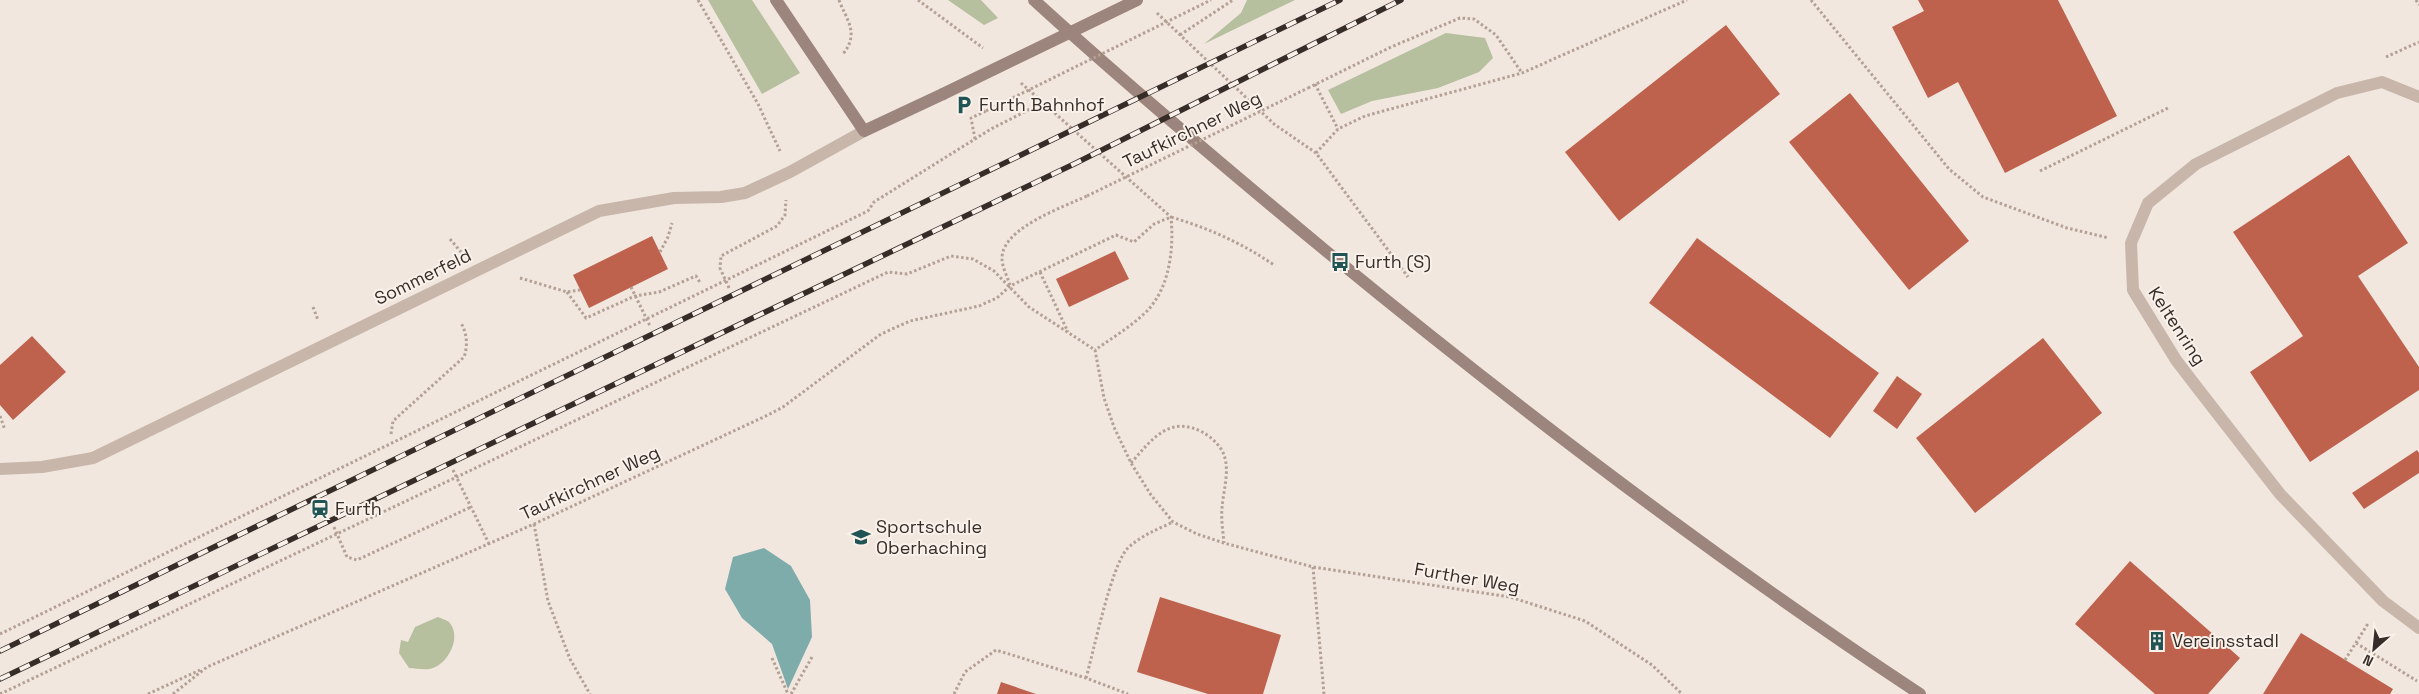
<svg xmlns="http://www.w3.org/2000/svg" width="2419" height="694" font-family="'Space Grotesk',sans-serif">
  <rect width="100%" height="100%" fill="#f1e7de"/>
  <path fill="#b6bf9e" d="M 708,0 L 752,0 L 800,73 L 762,94 Z
    M 948,0 L 981,0 L 998,18 L 984,25 Z
    M 1247,0 L 1295,0 L 1204,44 L 1241,13 Z
    M 1446,33 L 1485,38 L 1493,58 L 1479,72 L 1438,88 L 1372,101 L 1341,114 L 1328,90 Z
    M 438,617 C 441,618 446,620 449,622 C 463,637 447,667 429,669 C 423,670 415,668 409,668 L 399,653 L 401,640 L 408,642 L 415,627 Z"/>
  <path fill="#7eacab" d="M 764,548 L 791,566 L 810,600 L 812,637 L 788,689 L 772,644 L 742,618 L 725,589 L 733,557 Z"/>
  <path fill="#be624e" d="M 1918,0 L 2058,0 L 2117,116 L 2005,173 L 1958,82 L 1928,98 L 1892,27 L 1924,11 Z
    M 1726,25 L 1780,94 L 1619,221 L 1565,152 Z
    M 1850,93 L 1969,241 L 1909,290 L 1789,142 Z
    M 2349,155 L 2408,243 L 2358,276 L 2419,367 L 2419,390 L 2310,462 L 2250,372 L 2303,336 L 2233,232 Z
    M 652,236 L 668,269 L 589,308 L 573,275 Z
    M 1697,238 L 1879,373 L 1830,438 L 1649,303 Z
    M 1115,251 L 1129,279 L 1069,307 L 1056,279 Z
    M 32,336 L 66,372 L 13,420 L 0,405 L 0,365 Z
    M 2043,338 L 2102,413 L 1975,513 L 1916,438 Z
    M 1897,376 L 1922,394 L 1897,429 L 1873,411 Z
    M 2417,450 L 2419,453 L 2419,473 L 2364,509 L 2352,493 Z
    M 2130,561 L 2240,658 L 2208,694 L 2155,694 L 2075,624 Z
    M 1160,597 L 1281,635 L 1263,694 L 1208,694 L 1137,672 Z
    M 2301,633 L 2393,689 L 2390,694 L 2263,694 Z
    M 1001,682 L 1036,694 L 997,694 Z"/>
  <g fill="none" stroke-linecap="round" stroke-linejoin="round">
    <path stroke="#b4a095" stroke-width="3" stroke-dasharray="2.5 2.5" stroke-linecap="butt" d="M 698,0 L 758,104 L 780,151
      M 839,0 C 846,19 860,33 843,54
      M 918,0 L 983,48
      M 1811,0 L 1949,169 L 1983,197 L 2067,228 L 2109,238
      M 2416,0 L 2419,5
      M 1157,13 L 1274,124 L 1316,153 L 1408,277
      M 1180,35 L 1233,0
      M 2386,57 L 2419,42
      M 1021,83 L 1171,217 C 1174,248 1170,287 1147,311 C 1132,326 1112,338 1095,350
      M 1315,84 L 1338,129
      M 1308,88 L 1391,47 L 1460,18 L 1474,19 L 1496,35 L 1522,73
      M 975,139 L 971,118 L 986,111
      M 1316,153 L 1338,129 L 1365,116 L 1522,73 L 1687,0
      M 2040,171 L 2168,108
      M 450,239 L 461,252
      M 660,252 L 668,237 L 672,223
      M 1040,272 L 1068,332
      M 520,278 L 567,292 L 580,290
      M 1010,285 C 1008,278 1002,267 1002,259 C 1001,228 1064,207 1087,196
      M 631,287 L 650,326
      M 729,288 L 720,268 L 721,256 L 777,226 L 785,215 L 786,200
      M 567,292 L 586,318 L 635,296 L 659,292 L 696,276 L 701,284
      M 313,307 L 318,320
      M 0,416 L 5,430
      M 391,434 L 393,421 L 464,357 C 468,346 467,333 461,323
      M 1131,463 C 1152,439 1170,414 1204,433 C 1211,437 1221,446 1224,455 C 1230,471 1223,492 1222,508 C 1221,520 1223,532 1224,543
      M 453,470 L 489,544
      M 534,524 L 548,601 L 570,659 L 590,694
      M 334,527 L 347,557 L 357,560 L 471,507
      M 1313,567 L 1324,694
      M 0,634 L 868,211 L 874,202 L 991,129 L 1042,103
      M 2356,643 L 2417,681
      M 772,658 L 788,694
      M 2345,660 L 2369,622
      M 1086,678 C 1094,650 1111,567 1127,549 C 1140,536 1156,530 1173,522
      M 0,694 L 888,272 L 907,274 L 951,256 L 973,259 L 994,271 L 1029,307 L 1095,350 L 1104,398 L 1114,427 L 1131,463 L 1151,495 L 1173,522 L 1197,534 L 1224,543 L 1313,567 L 1510,597 L 1585,621 L 1652,665 L 1682,694
      M 148,694 L 200,670
      M 173,694 L 207,667 L 534,524 L 768,415 L 783,407 L 881,334 L 910,321 L 979,306 L 997,298 L 1010,286 L 1116,235 L 1134,242 L 1154,224 L 1171,217 C 1208,228 1242,243 1274,265
      M 791,694 L 812,657
      M 954,694 L 965,672 L 996,650 L 1086,678 L 1128,694"/>
    <path stroke="#c8b6aa" stroke-width="12" d="M 2419,97 L 2382,82 L 2337,93 L 2196,164 L 2148,203 L 2131,243 L 2133,290 L 2176,360 L 2199,390 L 2280,494 L 2383,601 L 2419,628
      M 0,469 L 42,467 L 93,458 L 599,211 L 674,198 L 721,197 L 745,193 L 790,172 L 864,131"/>
    <path stroke="#9c857c" stroke-width="12" d="M 776,0 L 864,131 L 943,94
      M 1034,0 C 1129,87 1227,169 1326,251 C 1517,408 1714,558 1920,694"/>
    <g stroke="#362d29" stroke-width="5.5">
      <path id="rail" d="M 0,651 L 1340,0
        M 0,679 L 1074,164 L 1401,0"/>
    </g>
    <use href="#rail" stroke="#f9f1ea" stroke-width="4" stroke-dasharray="11" stroke-linecap="butt"/>
    <path stroke="#b4a095" stroke-width="3" stroke-dasharray="2.5 2.5" stroke-linecap="butt" d="M 986,111 L 1211,0
      M 1087,196 L 1308,88"/>
    <path stroke="#9c857c" stroke-width="12" d="M 943,94 L 1137,0"/>
  </g>
  <defs>
    <g id="parking-bare" transform="scale(1.5)"><path d="M-3.5-5.5H1a3.5 3.5 0 0 1 0 7H-1V5.5H-3.5ZM-1-3.4V-.6H.8a1.4 1.4 0 0 0 0-2.8Z" fill="#215555" stroke="#f9f1ea" stroke-width="2.5" paint-order="stroke"/></g>
    <g id="bus-bare" transform="scale(1.5)"><path d="M-5-6H5V4H4V6H2V4H-2V6H-4V4H-5ZM-3.5-4V0h7V-4ZM-3.5 1.2v1.5H-2V1.2ZM2 1.2v1.5H3.5V1.2Z" fill="#215555" stroke="#f9f1ea" stroke-width="2.5" paint-order="stroke"/></g>
    <g id="station-bare" transform="scale(1.5)"><path d="M-3-6H3Q5-6 5-4V2Q5 4 3 4L4.5 6H3L1.5 4h-3L-3 6H-4.5L-3 4Q-5 4-5 2V-4Q-5-6-3-6ZM-3.5-4v3h7v-3ZM-3.5 1v1.5H-2V1ZM2 1v1.5H3.5V1Z" fill="#215555" stroke="#f9f1ea" stroke-width="2.5" paint-order="stroke"/></g>
    <g id="school-bare" transform="scale(1.5)"><path d="M0-5L7-2L0 1L-7-2ZM-4 1L0 2.5L4 1V4Q0 6-4 4Z" fill="#215555" stroke="#f9f1ea" stroke-width="2.5" paint-order="stroke"/></g>
    <g id="building-bare" transform="scale(1.5)"><path d="M-4-6H4V6H1V3H-1V6H-4ZM-2.5-4.3h1.7v1.8h-1.7ZM.8-4.3h1.7v1.8H.8ZM-2.5-1h1.7V.8h-1.7ZM.8-1h1.7V.8H.8Z" fill="#215555" stroke="#f9f1ea" stroke-width="2.5" paint-order="stroke"/></g>
  </defs>
  <g fill-rule="evenodd">
    <use href="#parking-bare" x="964" y="105"/>
    <use href="#bus-bare" x="1340" y="262"/>
    <use href="#station-bare" x="320" y="509"/>
    <use href="#school-bare" x="861" y="537"/>
    <use href="#building-bare" x="2157" y="641"/>
  </g>
  <g text-anchor="middle" stroke-width="4" stroke-linejoin="round" paint-order="stroke">
    <g font-size="18" fill="#362d29" stroke="#f9f1ea" text-anchor="start">
      <text x="979" y="111">Furth Bahnhof</text>
      <text x="1355" y="268">Furth (S)</text>
      <text x="335" y="515">Furth</text>
      <text x="876" y="533">Sportschule<tspan x="876" dy="21">Oberhaching</tspan></text>
      <text x="2172" y="647">Vereinsstadl</text>
    </g>
    <g font-size="18" fill="#362d29" stroke="#f9f1ea">
      <text transform="translate(1192 130) rotate(-26)" y="6">Taufkirchner Weg</text>
      <text transform="translate(423 277) rotate(-26)" y="6">Sommerfeld</text>
      <text transform="translate(2177 326) rotate(57)" y="6">Keltenring</text>
      <text transform="translate(590 483) rotate(-25)" y="6">Taufkirchner Weg</text>
      <text transform="translate(1467 578) rotate(10)" y="6">Further Weg</text>
    </g>
  </g>
  <g transform="translate(2374 649) rotate(207)" stroke="#f9f1ea" stroke-width="4" paint-order="stroke">
  <path d="M0-4L9 19L0 12L-9 19Z" fill="#362d29"/>
  <text y="-8" font-size="14" font-weight="bold" text-anchor="middle" fill="#362d29">N</text>
  </g>
</svg>
